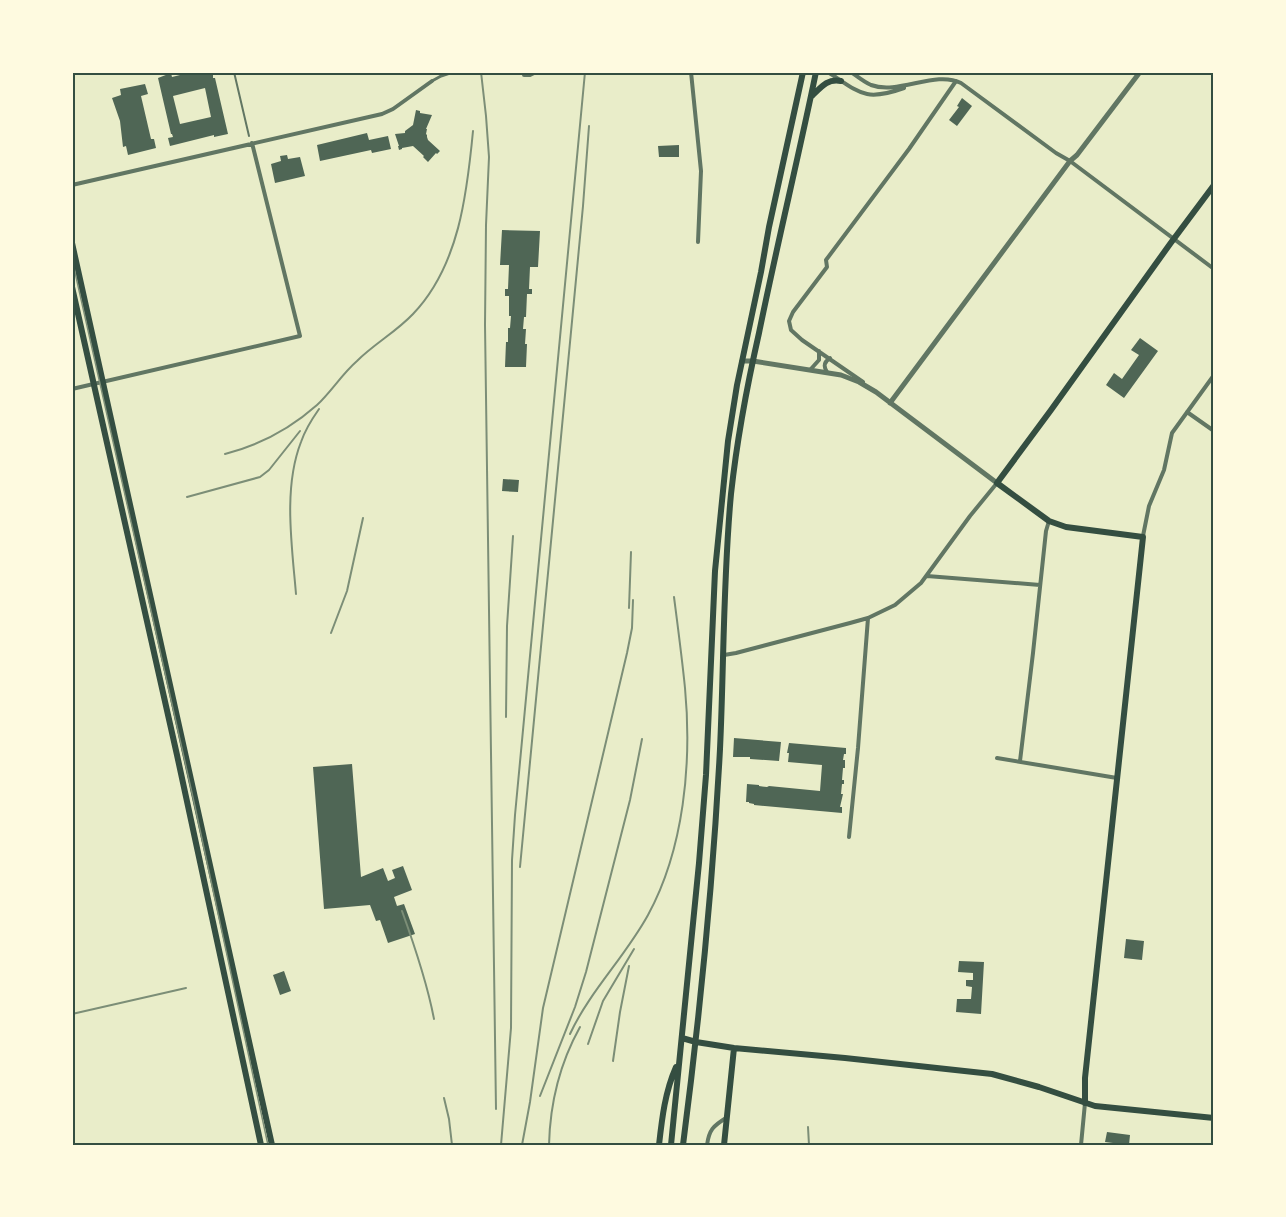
<svg xmlns="http://www.w3.org/2000/svg" width="1286" height="1217" font-family="Lato,sans-serif">
  <rect width="100%" height="100%" fill="#e9edc9"/>
  <path fill="#4f6655" fill-rule="evenodd" d="M 192,72 L 217,72 L 217,74 L 213,75 L 213,78 L 215,78 L 228,134 L 214,137 L 214,135 L 170,146 L 168,138 L 173,137 L 172,134 L 171,134 L 158,78 L 171,73 L 172,77 ZM 205,88 L 211,117 L 180,124 L 173,96 Z
    M 145,84 L 148,94 L 141,96 L 151,139 L 154,139 L 156,148 L 128,155 L 126,146 L 123,147 L 120,121 L 112,98 L 121,95 L 120,89 Z
    M 962,98 L 972,106 L 957,126 L 949,120 L 959,107 L 957,106 Z
    M 416,110 L 420,111 L 420,113 L 432,115 L 426,129 L 427,129 L 426,134 L 427,135 L 427,137 L 428,140 L 440,151 L 437,154 L 436,153 L 428,162 L 423,157 L 424,156 L 413,146 L 402,148 L 402,149 L 399,150 L 398,146 L 399,146 L 395,134 L 405,133 L 405,131 L 413,125 Z
    M 367,133 L 369,140 L 388,136 L 391,149 L 372,153 L 371,150 L 320,161 L 317,145 Z
    M 679,145 L 679,157 L 659,157 L 658,146 Z
    M 287,155 L 288,159 L 300,157 L 305,176 L 275,183 L 271,164 L 281,161 L 280,156 Z
    M 502,230 L 540,231 L 538,267 L 530,267 L 529,289 L 532,289 L 532,294 L 527,294 L 526,317 L 524,317 L 523,329 L 526,329 L 525,344 L 527,344 L 526,367 L 505,367 L 506,342 L 508,342 L 508,328 L 510,328 L 511,316 L 509,316 L 509,296 L 505,296 L 505,289 L 508,289 L 509,265 L 500,265 Z
    M 1140,338 L 1158,351 L 1124,398 L 1106,385 L 1114,373 L 1122,379 L 1139,355 L 1131,350 Z
    M 503,479 L 519,480 L 518,492 L 502,491 Z
    M 734,738 L 781,742 L 779,761 L 750,759 L 750,757 L 733,757 Z
    M 789,743 L 846,748 L 846,754 L 844,754 L 843,760 L 845,760 L 845,768 L 843,768 L 842,780 L 844,780 L 844,784 L 842,784 L 841,794 L 843,794 L 840,807 L 842,807 L 842,813 L 754,805 L 754,804 L 749,803 L 749,802 L 746,802 L 747,784 L 759,785 L 759,786 L 767,787 L 769,786 L 820,791 L 822,765 L 788,762 L 789,753 L 787,753 Z
    M 352,764 L 361,877 L 383,868 L 388,881 L 395,878 L 392,870 L 403,866 L 412,890 L 394,897 L 397,906 L 404,904 L 415,934 L 388,943 L 380,920 L 376,921 L 370,905 L 324,909 L 313,767 Z
    M 1126,939 L 1144,941 L 1142,960 L 1124,958 Z
    M 959,961 L 984,962 L 981,1014 L 956,1012 L 957,999 L 971,999 L 972,987 L 966,986 L 966,980 L 973,980 L 973,973 L 958,972 Z
    M 284,971 L 291,991 L 280,995 L 273,975 Z
    M 1107,1132 L 1130,1135 L 1129,1145 L 1112,1145 L 1113,1143 L 1105,1142 Z"/>
  <g fill="none" stroke-linecap="round" stroke-linejoin="round">
    <path stroke="#617663" stroke-width="2" d="M 234,72 L 249,136"/>
    <path stroke="#617663" stroke-width="3" d="M 432,81 L 441,76 L 453,72"/>
    <path stroke="#617663" stroke-width="4" d="M 691,72 L 701,171 L 698,242
      M 828,72 C 860,93 865,102 904,88
      M 851,72 C 858,77 864,82 871,85 C 899,95 935,70 961,83 L 1056,153 L 1070,161 L 1214,269
      M 524,75 L 530,75 L 536,72
      M 72,185 L 382,114 L 393,109 L 432,81
      M 810,370 L 819,360 L 819,351
      M 827,372 C 823,366 824,362 830,358
      M 863,382 L 802,340 L 791,330 L 789,321 L 793,312 L 827,267 L 826,260 L 909,149 L 956,81
      M 72,389 L 300,336 L 252,143
      M 1187,412 L 1214,431
      M 1143,536 L 1149,506 L 1164,470 L 1172,433 L 1214,375
      M 927,576 L 1040,585
      M 724,655 L 736,653 L 850,623 L 868,618 L 895,605 L 921,583 L 970,516 L 997,483
      M 997,758 L 1117,778
      M 1020,761 L 1033,653 L 1046,531 L 1049,521
      M 849,837 L 858,748 L 868,618
      M 707,1145 C 709,1130 713,1126 726,1118
      M 1081,1145 L 1085,1103"/>
    <path stroke="#617663" stroke-width="5" d="M 742,361 L 753,361 L 841,375 L 859,382 L 876,392 L 997,483
      M 890,403 L 1070,161 L 1077,155 L 1140,72"/>
    <path stroke="#344e41" stroke-width="6" d="M 812,96 C 821,87 828,78 841,81
      M 72,243 L 272,1145
      M 72,287 L 177,755 L 261,1145
      M 682,1038 L 696,1042 L 734,1048 L 845,1058 L 992,1074 L 1039,1087 L 1095,1106 L 1214,1118
      M 1085,1103 L 1085,1078 L 1143,537 L 1066,527 L 1049,521 L 997,483 L 1051,410 L 1170,244 L 1214,185
      M 659,1145 C 662,1118 665,1092 676,1067
      M 671,1145 L 699,863 L 706,775 L 715,571 L 728,441 L 737,385 L 761,272 L 769,227 L 803,72
      M 683,1145 C 700,1014 713,882 720,749 C 724,664 723,579 731,494 C 737,439 747,386 759,333 C 777,245 798,159 816,72
      M 724,1145 L 734,1048"/>
    <path stroke="#7c8e77" stroke-width="1.5" d="M 72,259 L 194,802 L 268,1145"/>
    <path stroke="#7c8e77" stroke-width="2" d="M 481,72 L 486,116 L 489,157 L 486,225 L 485,325 L 496,1109
      M 225,454 C 260,445 290,429 317,405 C 331,392 342,374 357,361 C 374,344 396,332 413,314 C 459,266 467,194 473,131
      M 187,497 L 260,477 L 269,470 L 300,431
      M 296,594 C 292,546 283,488 301,442 C 305,430 312,419 319,409
      M 629,608 L 631,552
      M 331,633 L 347,591 L 363,518
      M 506,717 L 507,626 L 513,536
      M 520,867 L 583,206 L 589,126
      M 402,911 C 415,947 427,982 434,1019
      M 72,1014 L 186,988
      M 570,1034 C 590,991 625,957 648,915 C 684,849 692,763 685,688 C 682,658 678,628 674,597
      M 588,1044 L 603,1001 L 634,949
      M 613,1061 L 620,1012 L 629,966
      M 540,1096 L 575,1007 L 586,972 L 630,800 L 642,739
      M 444,1098 L 449,1119 L 452,1145
      M 808,1127 L 809,1145
      M 501,1145 L 511,1028 L 512,860 L 515,815 L 585,72
      M 522,1145 L 530,1102 L 543,1008 L 627,653 L 632,628 L 633,600
      M 549,1145 C 550,1104 560,1063 580,1027"/>
  </g>
  <rect width="1286" height="1217" fill="none" stroke="#fefae0" stroke-width="147"/>
  <rect x="74" y="74" width="1138" height="1070" fill="none" stroke="#344e41" stroke-width="2"/>
</svg>
